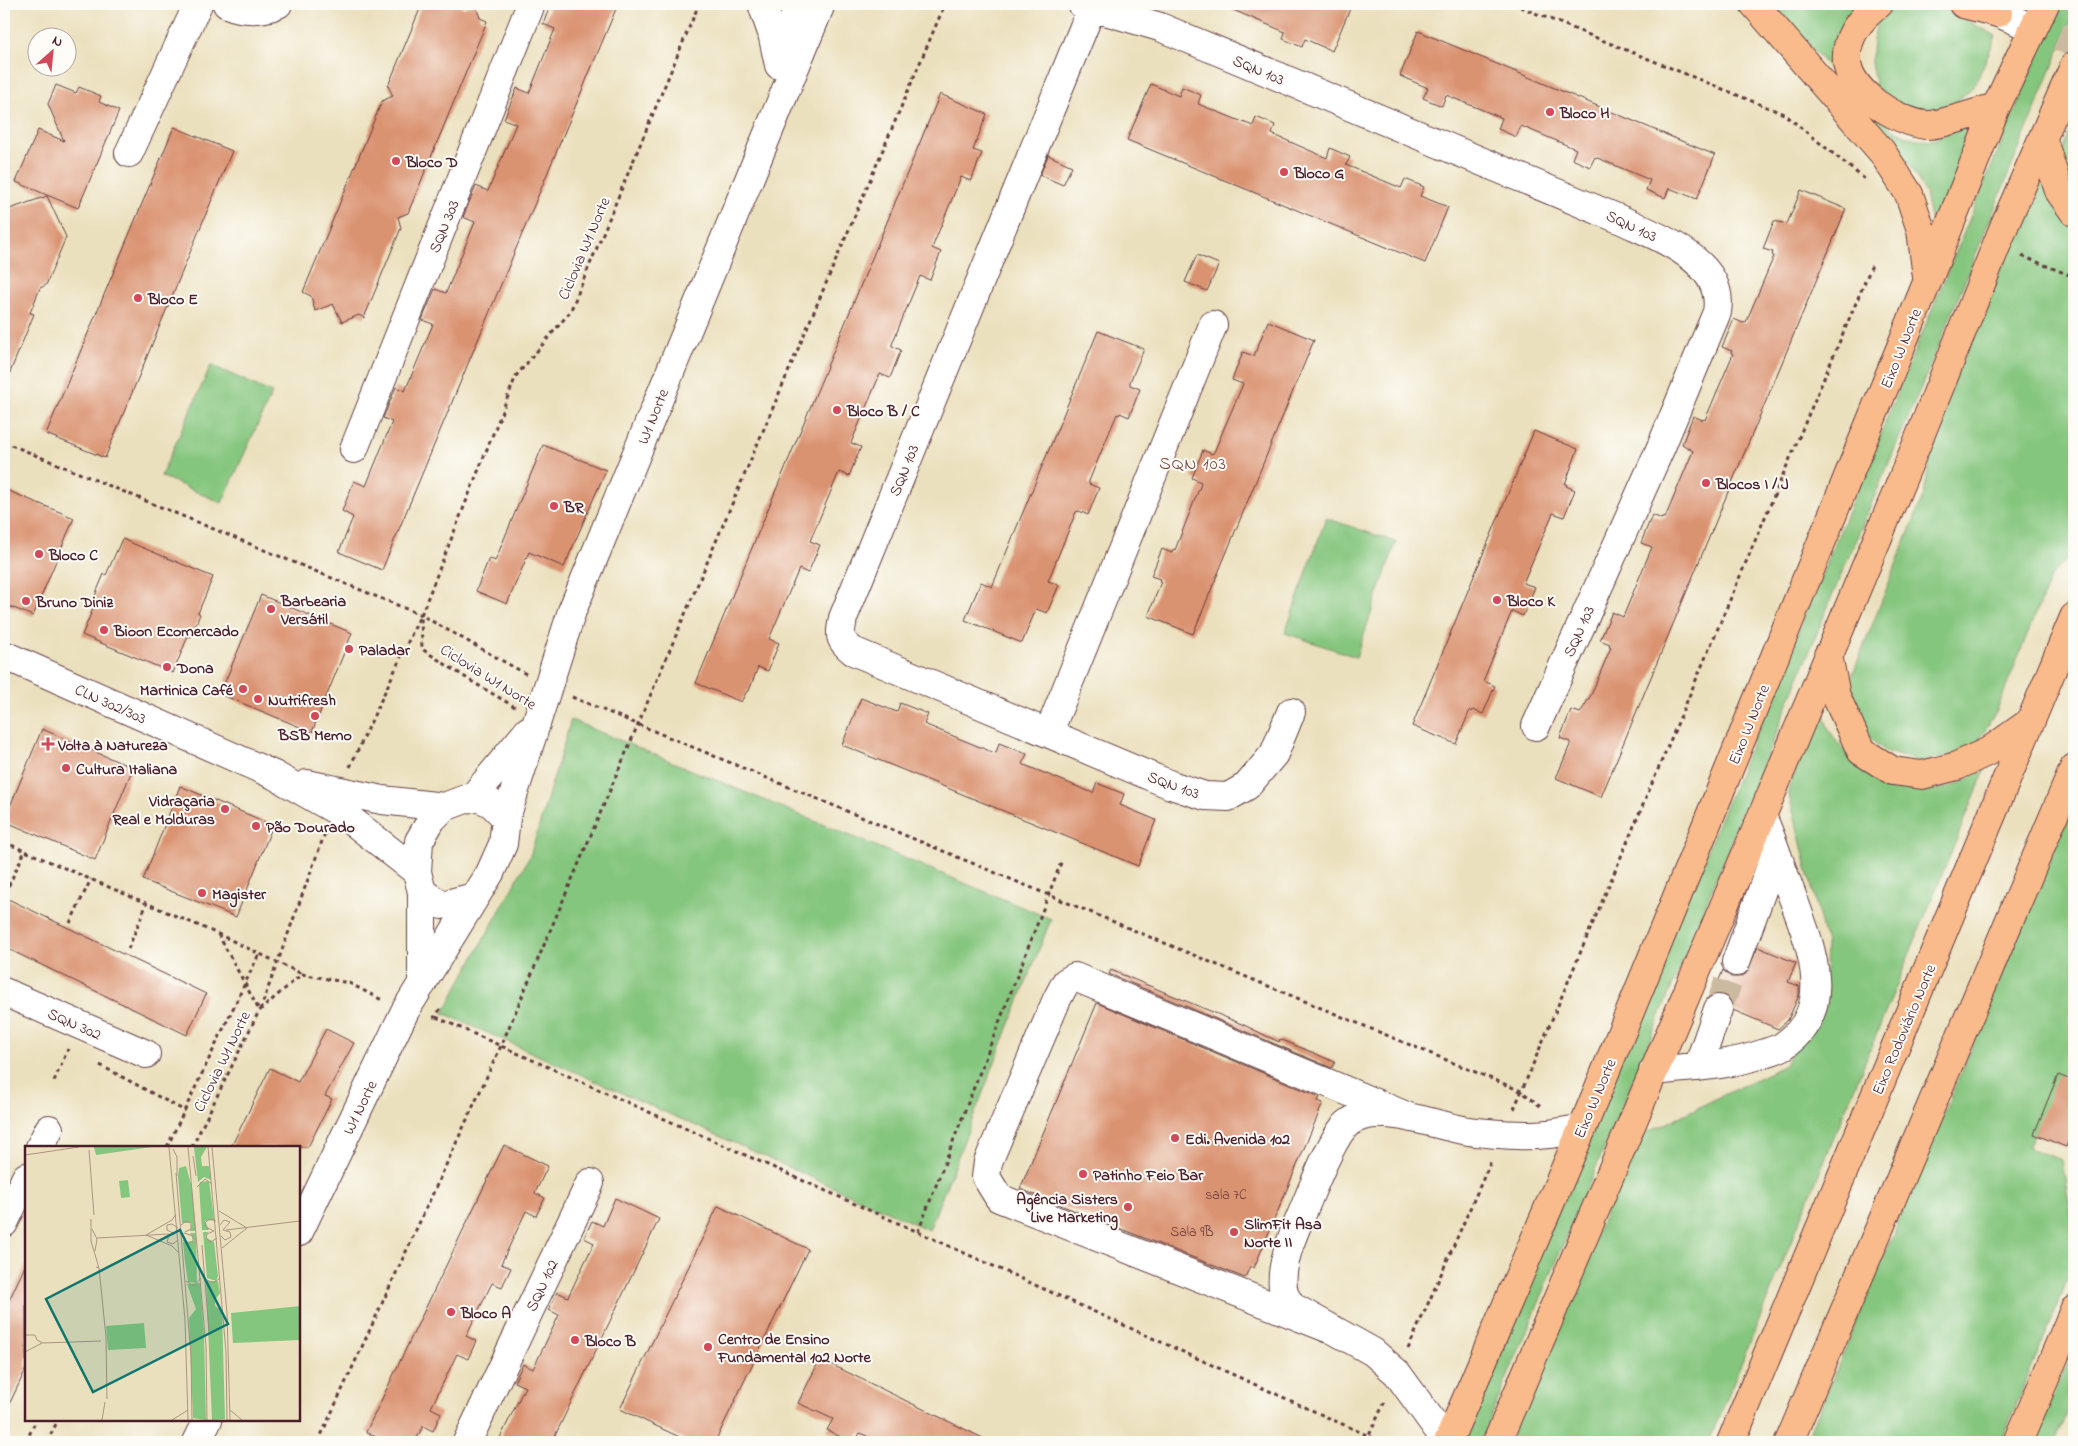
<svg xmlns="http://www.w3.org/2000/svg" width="2078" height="1446" font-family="'Indie Flower',sans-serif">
  <rect width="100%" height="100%" fill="#fdfcf7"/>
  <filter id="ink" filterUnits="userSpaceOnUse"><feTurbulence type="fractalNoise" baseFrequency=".02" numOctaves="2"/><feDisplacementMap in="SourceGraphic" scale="10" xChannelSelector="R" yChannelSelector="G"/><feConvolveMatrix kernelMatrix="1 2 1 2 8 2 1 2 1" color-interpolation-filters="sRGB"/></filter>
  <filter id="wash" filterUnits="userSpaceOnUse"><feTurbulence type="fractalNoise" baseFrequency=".0096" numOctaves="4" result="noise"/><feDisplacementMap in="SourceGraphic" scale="20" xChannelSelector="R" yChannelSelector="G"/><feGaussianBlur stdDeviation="1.12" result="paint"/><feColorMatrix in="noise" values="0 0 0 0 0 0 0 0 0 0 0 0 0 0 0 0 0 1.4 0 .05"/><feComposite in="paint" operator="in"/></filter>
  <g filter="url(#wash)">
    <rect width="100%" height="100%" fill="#ebe0bd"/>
    <path fill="#85c67e" stroke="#687254" d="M 1775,4 L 1870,4 L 1840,51 L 1890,127 L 1908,137 L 1929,141 L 1961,128 L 1980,116 L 1933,234 L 1925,193 L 1909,163 Z
      M 1897,4 L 1937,4 L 1996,36 L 1975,85 L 1947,110 L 1925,114 L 1904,111 L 1876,88 L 1871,63 L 1873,39 L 1877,24 L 1884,12 Z
      M 2059,4 L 2074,4 L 2074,14 L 1928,371 L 1838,582 L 1652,1035 L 1480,1442 L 1461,1442 Z
      M 2074,116 L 2074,190 C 2056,170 2065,138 2074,116 Z
      M 2043,169 L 2074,219 L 2074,550 L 2050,578 L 1997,710 L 1980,739 L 1968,747 L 1953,755 L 1920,762 L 1885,751 L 1869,738 L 1851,708 L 1850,681 L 1924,494 L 1936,424 Z
      M 211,365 L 272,393 L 222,503 L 161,476 Z
      M 1326,518 L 1396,542 L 1356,657 L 1285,633 Z
      M 1822,697 C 1824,707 1824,719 1828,727 C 1849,768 1893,794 1939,789 C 1955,787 1971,777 1985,770 L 1720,1415 L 1708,1442 L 1502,1442 L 1640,1136 L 1785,1065 L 1825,971 L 1826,944 L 1788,791 Z
      M 571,720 L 1051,919 L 929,1230 L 443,1013 L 530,856 Z
      M 2074,803 L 2074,1067 L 2065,1066 L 2028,1148 L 2062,1160 L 2074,1233 L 2074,1264 L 2001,1442 L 1806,1442 Z
      M 2074,1346 L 2074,1397 L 2055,1442 L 2034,1442 Z"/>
    <g id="blocks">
      <path fill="#da9371" d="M 422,4 L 454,4 L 463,8 L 475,4 L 480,18 L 487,21 L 408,213 L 398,217 L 401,228 L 364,318 L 359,315 L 342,322 L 333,304 L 315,311 L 311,296 L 303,292 L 382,101 L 393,96 L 388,86 Z
        M 551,4 L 618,4 L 382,570 L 339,552 L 353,517 L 342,511 L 354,481 L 366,486 L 392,422 L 383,418 L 396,387 L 405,391 L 433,324 L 422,320 L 435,289 L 446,293 L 475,222 L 463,217 L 476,186 L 488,191 L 516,124 L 504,119 L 517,88 L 529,93 L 555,29 L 543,24 Z
        M 1219,4 L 1352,4 L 1332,51 L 1305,39 L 1302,47 L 1283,39 L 1285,32 Z
        M 1418,31 L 1715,155 L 1697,199 L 1669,188 L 1665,198 L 1646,190 L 1650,180 L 1595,157 L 1590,167 L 1572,159 L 1576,149 L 1521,126 L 1516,137 L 1498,129 L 1502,118 L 1446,95 L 1442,106 L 1423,98 L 1428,88 L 1400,76 Z
        M 1151,84 L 1179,96 L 1182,87 L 1201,95 L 1198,104 L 1253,126 L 1256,117 L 1275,125 L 1272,134 L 1327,158 L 1330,148 L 1350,157 L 1346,165 L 1401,188 L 1405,179 L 1424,187 L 1420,196 L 1448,207 L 1425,263 L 1127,140 Z
        M 56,85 L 76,93 L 79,87 L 101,96 L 99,102 L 119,111 L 78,208 L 16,182 L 38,130 L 64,141 L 48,104 Z
        M 940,94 L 987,114 L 973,150 L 982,153 L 971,181 L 961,177 L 932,248 L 941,252 L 930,280 L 920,276 L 892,344 L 892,346 L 901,350 L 890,378 L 880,374 L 851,443 L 861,447 L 849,476 L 839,472 L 810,541 L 820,545 L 808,573 L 799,569 L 769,639 L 779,643 L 768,671 L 758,667 L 749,691 L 747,691 L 741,702 L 696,683 Z
        M 174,127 L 232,151 L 105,458 L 46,434 Z
        M 1048,155 L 1072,166 L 1063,185 L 1040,175 Z
        M 1801,190 L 1846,209 L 1601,797 L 1556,778 L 1570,745 L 1570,742 L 1560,738 L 1571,710 L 1580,713 L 1591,695 L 1611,647 L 1609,646 L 1610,644 L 1600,640 L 1612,612 L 1623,617 L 1652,547 L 1641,543 L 1652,515 L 1662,519 L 1663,517 L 1665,518 L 1693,451 L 1682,444 L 1693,416 L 1703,420 L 1704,419 L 1705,420 L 1733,354 L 1731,353 L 1732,351 L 1722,347 L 1734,319 L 1743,323 L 1746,322 L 1774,256 L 1772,255 L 1773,252 L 1763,249 L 1774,221 L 1787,224 Z
        M 47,196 L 66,237 L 46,285 L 40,288 L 30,313 L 34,314 L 4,387 L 4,211 Z
        M 1197,255 L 1219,264 L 1207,291 L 1185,282 Z
        M 1268,321 L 1314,340 L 1193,634 L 1148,616 L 1161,582 L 1159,582 L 1160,579 L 1151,576 L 1162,549 L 1172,553 L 1173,549 L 1175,550 L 1201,484 L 1200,484 L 1201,482 L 1192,478 L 1203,450 L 1212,454 L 1214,452 L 1243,384 L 1232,380 L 1243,352 L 1254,356 Z
        M 1098,331 L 1144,349 L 1130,382 L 1130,385 L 1140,389 L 1129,417 L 1120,413 L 1119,415 L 1117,414 L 1089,481 L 1089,484 L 1099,488 L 1088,515 L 1079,511 L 1076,512 L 1048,581 L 1059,585 L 1047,613 L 1036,609 L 1022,643 L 965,620 L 981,582 L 992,587 Z
        M 1534,431 L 1578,449 L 1565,484 L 1567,484 L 1566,486 L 1575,490 L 1564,517 L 1553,513 L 1523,583 L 1535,587 L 1523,616 L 1512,611 L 1484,679 L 1485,680 L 1484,681 L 1495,686 L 1483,714 L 1473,710 L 1472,712 L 1470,710 L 1456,744 L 1412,726 Z
        M 543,445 L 606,470 L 564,567 L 529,552 L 507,604 L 476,591 L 489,558 L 495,561 Z
        M 4,489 L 74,518 L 33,616 L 4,604 Z
        M 122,539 L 213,577 L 198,613 L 200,614 L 191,637 L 188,636 L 173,673 L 82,635 L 97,599 L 94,598 L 104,574 L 106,575 Z
        M 261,595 L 352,633 L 312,732 L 220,694 Z
        M 861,698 L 897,712 L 900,703 L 928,714 L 924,724 L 992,752 L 996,753 L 999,743 L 1027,754 L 1022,764 L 1093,793 L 1097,783 L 1124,794 L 1120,805 L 1156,820 L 1138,866 L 842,745 Z
        M 42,729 L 133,768 L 95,860 L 4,821 Z
        M 180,786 L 273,825 L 236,917 L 143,880 Z
        M 4,897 L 206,994 L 187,1035 L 4,947 Z
        M 1758,947 L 1796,963 L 1788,982 L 1799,986 L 1799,995 L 1788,1020 L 1778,1029 L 1733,1010 L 1730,999 L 1724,994 L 1713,995 L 1723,970 L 1731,977 L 1739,977 L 1746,974 Z
        M 1111,970 L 1244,1025 L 1279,1042 L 1280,1039 L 1335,1062 L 1332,1068 L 1109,974 Z
        M 1097,1003 L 1320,1097 L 1318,1101 L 1323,1103 L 1254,1268 L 1250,1266 L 1245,1278 L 1020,1189 Z
        M 326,1029 L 354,1043 L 325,1096 L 332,1099 L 308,1147 L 231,1147 L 270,1068 L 298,1082 Z
        M 2058,1075 L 2074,1081 L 2074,1127 L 2066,1147 L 2034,1134 Z
        M 504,1145 L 548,1166 L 535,1193 L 545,1198 L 536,1216 L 526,1211 L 501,1264 L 511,1268 L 502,1287 L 492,1283 L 466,1336 L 476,1341 L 468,1359 L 457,1354 L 431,1408 L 441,1413 L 433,1431 L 423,1426 L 415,1442 L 387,1442 L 366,1432 Z
        M 615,1198 L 659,1219 L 552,1442 L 498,1442 L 525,1387 L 514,1382 L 523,1364 L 533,1369 L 559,1315 L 549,1310 L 557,1292 L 568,1297 L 594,1243 L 584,1238 L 592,1221 L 603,1226 Z
        M 718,1206 L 808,1249 L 715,1442 L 690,1442 L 620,1409 Z
        M 26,1264 L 26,1369 L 4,1415 L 4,1311 Z
        M 820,1359 L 991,1442 L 880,1442 L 860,1433 L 855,1442 L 850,1442 L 827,1430 L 833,1419 L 798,1403 Z"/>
    </g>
  </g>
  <g filter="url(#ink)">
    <use href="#blocks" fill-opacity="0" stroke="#623c41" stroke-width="1"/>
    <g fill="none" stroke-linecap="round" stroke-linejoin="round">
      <path stroke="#cbb9a0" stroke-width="28" stroke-dasharray="28 14" stroke-linecap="butt" d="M 2019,22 L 2074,43
        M 1718,1009 L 1736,962"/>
      <g stroke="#623c41" stroke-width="30">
        <path id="minor" d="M 227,4 C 243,11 262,11 278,4
          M 762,4 L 772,33 L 779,65
          M 1082,4 L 1160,27 L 1624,221 C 1660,238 1726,262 1717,312 L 1661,447 L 1536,726
          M 1977,4 L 2019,22
          M 1092,7 L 843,618 C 840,636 838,639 853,651 L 1171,785 L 1205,796 L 1228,797 L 1247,786 L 1274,754 L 1291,712
          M 783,58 L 798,4
          M 129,153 L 198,4
          M 354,449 L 531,4
          M 4,655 L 274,775 L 346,816 L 417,872
          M 1049,732 L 1213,325
          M 307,784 L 382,800 L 444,807
          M 474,796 L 528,731
          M 422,892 L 442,905 L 474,897
          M 1736,962 L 1776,852
          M 422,984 L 422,892 L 417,872 L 419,841 L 432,819 L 444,807 L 474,796 L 491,803 L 506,818
          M 4,992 L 146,1054
          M 1698,1067 L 1718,1009
          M 1653,1071 C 1691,1067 1729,1066 1765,1053 C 1771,1051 1778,1049 1783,1046 C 1840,1008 1808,940 1790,890 C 1780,865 1773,840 1762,816
          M 40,1147 L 49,1129
          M 4,1223 L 26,1177
          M 299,1232 L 405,1011 L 490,873 L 503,844 L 506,818 L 572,611 L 821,4
          M 1330,1329 L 999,1198 L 986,1177 L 988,1162 L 1057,999 L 1066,982 L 1075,977 L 1411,1118
          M 197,1442 L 208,1420
          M 467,1442 L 590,1183
          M 1447,1442 L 1397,1373 L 1373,1352 L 1291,1306 C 1289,1302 1285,1297 1284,1293 C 1278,1271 1292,1236 1301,1216 C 1310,1195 1331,1138 1347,1124 C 1377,1098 1440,1129 1476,1132 C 1499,1134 1524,1137 1548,1134 C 1559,1133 1570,1130 1582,1129"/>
      </g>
      <g stroke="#623c41" stroke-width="30">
        <path id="major" d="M 1754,4 L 1882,152 L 1909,194 L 1921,230 L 1927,277
          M 1879,4 C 1861,18 1845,37 1847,61 C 1849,92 1897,122 1926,125 C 1938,126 1981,111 1996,107
          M 1963,4 L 1998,13
          M 2043,140 L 2059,191 L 2074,212
          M 1448,1442 L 1582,1129 L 1710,816 L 1928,280 L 1996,107 L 2045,4
          M 1497,1442 L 1762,816 L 1916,446 L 2005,224 L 2074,66
          M 2018,1442 L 2074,1310"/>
      </g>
      <g stroke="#623c41" stroke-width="30">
        <path id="highway" d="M 1828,655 L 1836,696 L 1861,751 L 1893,771 L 1922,775 L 1957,766 L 1989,751 L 2030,722
          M 1731,1442 L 2074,617
          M 1789,1442 L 2074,768"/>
      </g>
      <path stroke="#623c41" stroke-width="3" stroke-dasharray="4 4" stroke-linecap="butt" d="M 1513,4 L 1784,114 L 1867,181
        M 2022,256 L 2074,277
        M 4,442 L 421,615 L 526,674
        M 572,697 L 1521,1091 L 1543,1108
        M 515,707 L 471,681 L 422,649 L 421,615 L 516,376 L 570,312 L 699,4
        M 350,767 L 420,616
        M 4,842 L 218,934 L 302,974
        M 5,893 L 25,851
        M 70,923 L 91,879
        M 218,934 L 259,1010
        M 128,949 L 147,903
        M 260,1010 L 325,833
        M 433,1017 L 436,1017 L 441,1007
        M 436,1017 L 918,1232 L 1382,1442
        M 100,1065 L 185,1111
        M 54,1081 L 68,1049
        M 1514,1109 L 1872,265
        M 167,1147 L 259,954
        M 192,1147 L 259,1011 L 302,974 L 349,983 L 382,1000
        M 918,1232 L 1062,860
        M 1408,1349 L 1491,1161
        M 26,1442 L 36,1420
        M 47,1442 L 58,1420
        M 318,1442 L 501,1046 L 945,4
        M 1366,1442 L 1385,1401"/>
      <use href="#minor" stroke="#fff" stroke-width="28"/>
      <use href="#major" stroke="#fabb8c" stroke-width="28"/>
      <use href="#highway" stroke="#fabb8c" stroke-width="28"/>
    </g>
  </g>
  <g fill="#d1495b" stroke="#fdfcf7" stroke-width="2">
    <circle cx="1550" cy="112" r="5"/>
    <circle cx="396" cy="161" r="5"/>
    <circle cx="1284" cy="172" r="5"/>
    <circle cx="138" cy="298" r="5"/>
    <circle cx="837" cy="410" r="5"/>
    <circle cx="1706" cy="483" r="5"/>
    <circle cx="554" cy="506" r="5"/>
    <circle cx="39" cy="554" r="5"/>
    <circle cx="1497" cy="600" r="5"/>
    <circle cx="26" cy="601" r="5"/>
    <circle cx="271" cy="609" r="5"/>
    <circle cx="104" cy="630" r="5"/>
    <circle cx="349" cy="649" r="5"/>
    <circle cx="167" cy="667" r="5"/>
    <circle cx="243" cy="689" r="5"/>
    <circle cx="258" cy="699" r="5"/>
    <circle cx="315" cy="716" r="5"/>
    <path d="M45.5 736.5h5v5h5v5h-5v5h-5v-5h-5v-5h5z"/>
    <circle cx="66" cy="768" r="5"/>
    <circle cx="225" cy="809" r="5"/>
    <circle cx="256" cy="826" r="5"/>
    <circle cx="202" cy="893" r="5"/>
    <circle cx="1175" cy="1138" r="5"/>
    <circle cx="1083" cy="1174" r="5"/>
    <circle cx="1128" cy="1207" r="5"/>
    <circle cx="1234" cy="1232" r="5"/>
    <circle cx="451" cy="1312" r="5"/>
    <circle cx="575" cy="1340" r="5"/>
    <circle cx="708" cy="1347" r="5"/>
  </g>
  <g text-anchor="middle" stroke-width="4" stroke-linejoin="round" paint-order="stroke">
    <g font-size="14" fill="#6e3c3c">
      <text x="1226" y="1199">sala 7C</text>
      <text x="1192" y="1236">Sala 9B</text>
    </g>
    <g font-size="16" fill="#4a1f2b" stroke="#fdfcf7">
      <text transform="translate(1259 69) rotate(23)" y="6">SQN 103</text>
      <text transform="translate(1632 225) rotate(25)" y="6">SQN 103</text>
      <text transform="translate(443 226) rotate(-68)" y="6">SQN 303</text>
      <text transform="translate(583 248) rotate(-67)" y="6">Ciclovia W1 Norte</text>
      <text transform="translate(1900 348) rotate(-68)" y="6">Eixo W Norte</text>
      <text transform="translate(652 416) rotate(-68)" y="6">W1 Norte</text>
      <text transform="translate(903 470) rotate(-68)" y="6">SQN 103</text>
      <text transform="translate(1578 631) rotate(-66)" y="6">SQN 103</text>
      <text transform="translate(489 676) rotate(32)" y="6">Ciclovia W1 Norte</text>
      <text transform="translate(111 703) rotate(24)" y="6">CLN 302/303</text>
      <text transform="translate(1748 724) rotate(-68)" y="6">Eixo W Norte</text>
      <text transform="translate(1174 784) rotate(20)" y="6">SQN 103</text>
      <text transform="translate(75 1023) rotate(24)" y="6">SQN 302</text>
      <text transform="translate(1903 1029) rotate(-67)" y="6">Eixo Rodoviário Norte</text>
      <text transform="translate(221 1061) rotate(-64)" y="6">Ciclovia W1 Norte</text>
      <text transform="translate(1594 1098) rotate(-67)" y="6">Eixo W Norte</text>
      <text transform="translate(359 1107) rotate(-64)" y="6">W1 Norte</text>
      <text transform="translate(541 1285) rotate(-65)" y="6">SQN 102</text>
    </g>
    <g font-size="16" font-weight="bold" fill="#4a1f2b" stroke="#fdfcf7" text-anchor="start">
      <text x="1560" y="118">Bloco H</text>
      <text x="406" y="167">Bloco D</text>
      <text x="1294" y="178">Bloco G</text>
      <text x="148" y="304">Bloco E</text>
      <text x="847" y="416">Bloco B / C</text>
      <text x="1716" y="489">Blocos I / J</text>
      <text x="564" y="512">BR</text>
      <text x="49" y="560">Bloco C</text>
      <text x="281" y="606">Barbearia<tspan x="281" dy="18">Versátil</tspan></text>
      <text x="1507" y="606">Bloco K</text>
      <text x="36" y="607">Bruno Diniz</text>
      <text x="114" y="636">Bioon Ecomercado</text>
      <text x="359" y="655">Paladar</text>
      <text x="177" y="673">Dona</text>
      <text x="233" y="695" text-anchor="end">Martinica Café</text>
      <text x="268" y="705">Nutrifresh</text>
      <text x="315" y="740" text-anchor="middle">BSB Memo</text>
      <text x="58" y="750">Volta à Natureza</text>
      <text x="76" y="774">Cultura Italiana</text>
      <text x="215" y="806" text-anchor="end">Vidraçaria<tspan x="215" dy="18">Real e Molduras</tspan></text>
      <text x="266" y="832">Pão Dourado</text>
      <text x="212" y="899">Magister</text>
      <text x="1185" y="1144">Edi. Avenida 102</text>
      <text x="1093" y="1180">Patinho Feio Bar</text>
      <text x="1118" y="1204" text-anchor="end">Agência Sisters<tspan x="1118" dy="18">Live Marketing</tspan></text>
      <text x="1244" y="1229">SlimFit Asa<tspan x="1244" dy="18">Norte II</tspan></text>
      <text x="461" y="1318">Bloco A</text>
      <text x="718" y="1344">Centro de Ensino<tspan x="718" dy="18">Fundamental 102 Norte</tspan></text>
      <text x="585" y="1346">Bloco B</text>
    </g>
    <g font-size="18" letter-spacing="1" fill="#7c4844" stroke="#fdfcf7">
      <text x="1193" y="469">SQN 103</text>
    </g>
  </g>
  <g transform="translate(25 1146)">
    <rect width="275" height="275" fill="#ebe0bd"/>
    <path d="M 69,1 L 127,1 L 71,9 ZM 169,1 L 182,1 L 176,11 L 177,20 L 184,20 L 186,34 L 179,31 L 173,36 ZM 161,20 L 167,42 L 171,85 L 165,85 L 167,77 L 157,77 L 153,31 L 154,22 ZM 103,34 L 105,51 L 96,52 L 94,35 ZM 184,35 L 189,74 L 180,75 L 184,84 L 177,84 L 174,39 L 175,36 ZM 178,86 L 183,86 L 180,91 L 189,96 L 193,130 L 191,135 L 182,132 ZM 165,87 L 171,87 L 172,137 L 163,136 L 160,116 L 158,96 L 169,95 ZM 181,135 L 193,135 L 195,147 L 190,154 L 190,160 L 197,165 L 200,273 L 187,274 ZM 175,137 L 179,188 L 181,274 L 168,272 L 164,172 L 171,163 L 162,138 ZM 275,160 L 275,194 L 208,197 L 206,167 ZM 119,177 L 121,202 L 83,204 L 81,180 Z" fill="#85c67e"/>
    <path fill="none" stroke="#ab9383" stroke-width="1" d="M 144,1 L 160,174 L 163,274M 163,1 L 181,200 L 182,274M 183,1 L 201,206 L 202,274M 187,1 L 202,167 L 205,274M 148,3 L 152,11 L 152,30M 64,4 L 69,69M 0,9 L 54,1M 168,10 L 171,30M 151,27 L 166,210 L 167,274M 172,41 L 180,33 L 187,38M 194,65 L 222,82 L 197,102M 66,73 L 66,95 L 74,122 L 71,121M 156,79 L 161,75 L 166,77 L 166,83 L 160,86M 195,79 L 199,74 L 205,76 L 198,84M 67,83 L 72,93 L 70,105M 201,84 L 275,75M 189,85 L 182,88 L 181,93 L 186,96 L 192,92M 189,85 L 181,81 L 180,77 L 184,73 L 191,75M 149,88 L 144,89 L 142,96 L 148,98 L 153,94M 150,88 L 142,84 L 142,79 L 147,78 L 153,82M 121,89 L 147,74 L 151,68M 121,89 L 147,100 L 154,107M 196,90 L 200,94 L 206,91 L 205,86 L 198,84M 72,92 L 144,88M 158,94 L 163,98 L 168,95 L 168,90 L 159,87M 177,99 L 184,185M 74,122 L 81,191 L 82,253M 180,133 L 188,137 L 195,132M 161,135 L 169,140 L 176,132M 0,189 L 10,189 L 12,194 L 18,197 L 76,195M 0,206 L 17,197M 205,264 L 217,274M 77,274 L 80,256M 147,274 L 163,264"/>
    <path fill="#0f766e" fill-opacity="0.15" stroke="#0f766e" stroke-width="2.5" d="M 155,84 L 203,178 L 68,246 L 21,153 Z"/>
    <rect width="275" height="275" fill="none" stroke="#4a1f2b" stroke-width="2.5"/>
  </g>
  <rect width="2078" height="1446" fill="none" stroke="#fdfcf7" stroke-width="20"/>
  <g transform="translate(52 52) rotate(27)"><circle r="24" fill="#fdfcf7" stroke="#b5a4a5"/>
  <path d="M0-4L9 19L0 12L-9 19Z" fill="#d1495b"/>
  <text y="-8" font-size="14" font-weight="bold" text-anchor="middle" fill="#4a1f2b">N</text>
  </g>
</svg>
